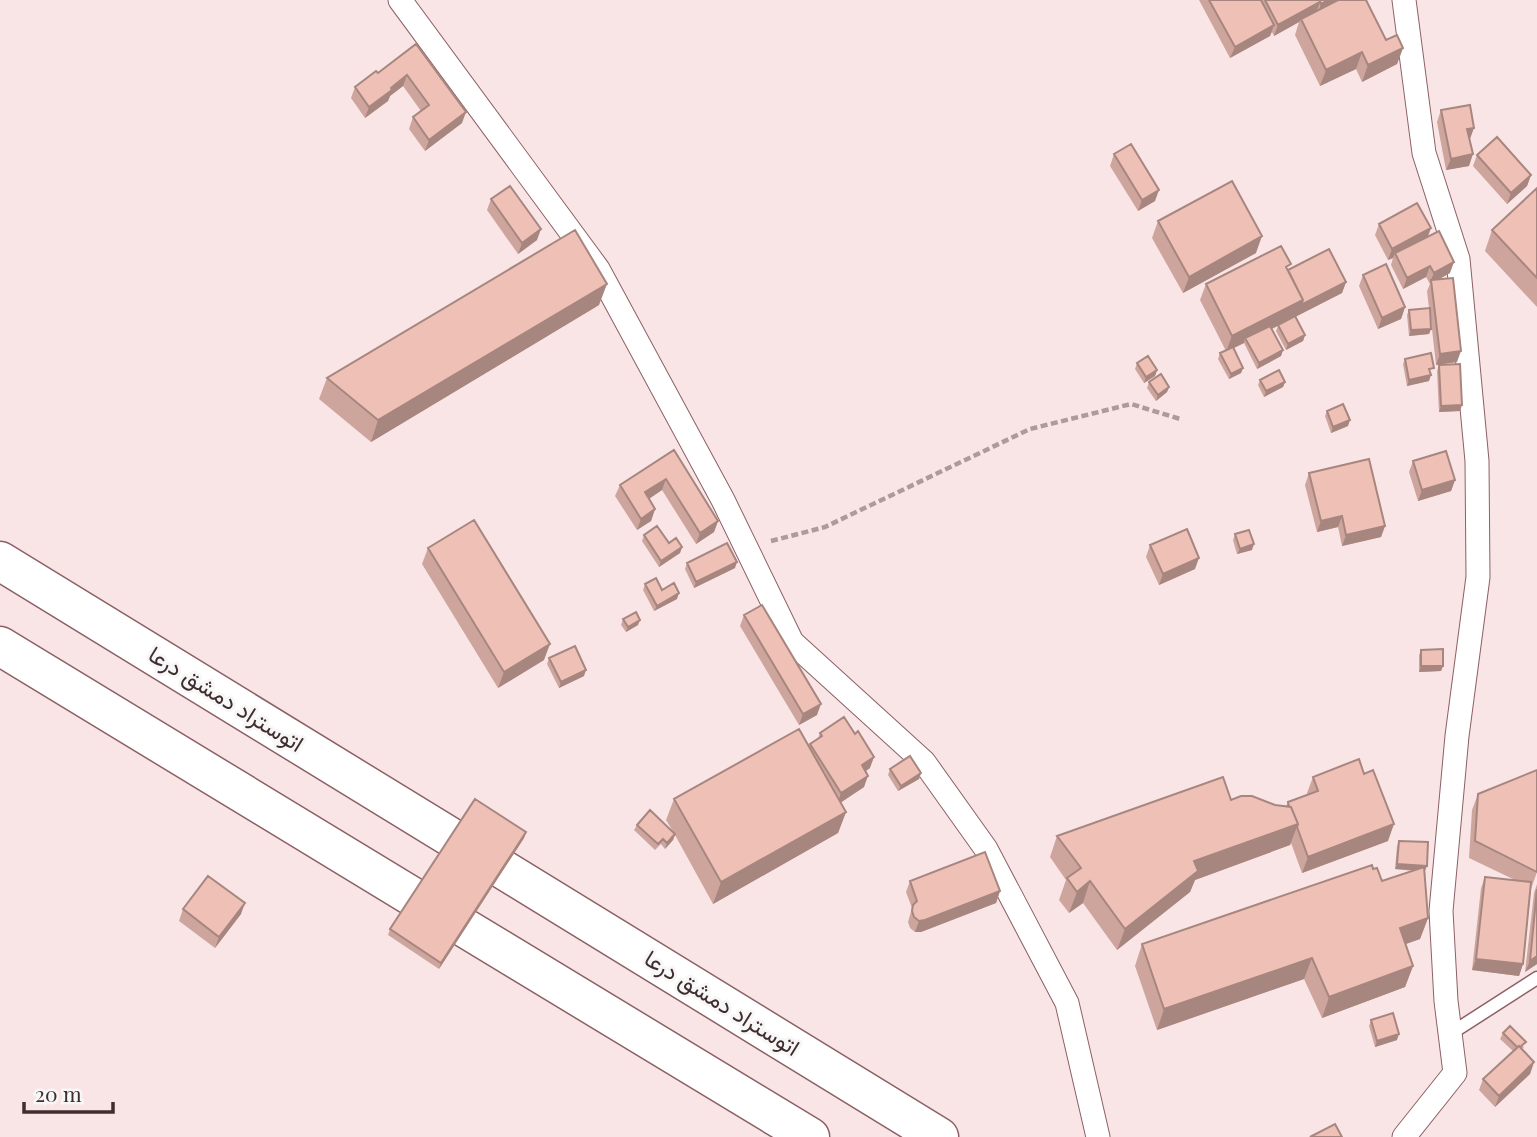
<svg xmlns="http://www.w3.org/2000/svg" width="1537" height="1137" font-family="'Playfair Display',Vazirmatn,serif">
  <rect width="100%" height="100%" fill="#f9e5e6"/>
  <g fill="none" stroke-linecap="round" stroke-linejoin="round">
    <g stroke="#8c6065" stroke-width="15">
      <path id="service" d="M 1450,1034 L 1537,978"/>
    </g>
    <g stroke="#8c6065" stroke-width="25">
      <path id="minor" d="M 400,0 L 598,269 L 723,500 L 792,642 L 924,762 L 986,849 L 1067,1003 L 1098,1137
        M 1404,1137 L 1455,1073 L 1446,1001 L 1441,911 L 1457,736 L 1478,577 L 1477,461 L 1458,259 L 1424,153 L 1404,0"/>
    </g>
    <g stroke="#8c6065" stroke-width="41">
      <path id="motorway" d="M 0,561 L 452,838
        M 0,646 L 413,897
        M 504,870 L 939,1137
        M 465,928 L 810,1137"/>
    </g>
    <path stroke="#ae9a9c" stroke-width="4.5" stroke-dasharray="7 3.5" stroke-linecap="butt" d="M 771,541 L 825,527 L 1030,429 L 1131,404 L 1180,419"/>
    <use href="#service" stroke="#fff" stroke-width="12"/>
    <use href="#minor" stroke="#fff" stroke-width="23"/>
    <use href="#motorway" stroke="#fff" stroke-width="38"/>
  </g>
  <path fill="#cea59d" d="M 1199,0 L 1366,0 L 1386,40 L 1403,48 L 1397,64 L 1362,82 L 1356,69 L 1320,86 L 1295,35 L 1299,22 L 1274,36 L 1272,32 L 1270,36 L 1230,58 Z
    M 416,44 L 462,123 L 425,151 L 409,129 L 413,117 L 421,111 L 403,86 L 390,96 L 388,101 L 365,118 L 351,98 L 355,87 L 378,73 Z
    M 1441,110 L 1470,139 L 1469,166 L 1446,170 L 1437,122 Z
    M 1114,154 L 1155,201 L 1138,211 L 1110,166 Z
    M 1477,155 L 1531,175 L 1527,186 L 1507,204 L 1473,166 Z
    M 1537,188 L 1537,307 L 1485,251 L 1492,230 Z
    M 491,199 L 537,240 L 518,254 L 487,210 Z
    M 1158,221 L 1256,253 L 1183,293 L 1152,238 Z
    M 1379,224 L 1427,237 L 1450,273 L 1439,279 L 1457,362 L 1436,365 L 1430,311 L 1431,329 L 1429,334 L 1409,336 L 1407,315 L 1409,310 L 1429,308 L 1427,291 L 1430,284 L 1426,277 L 1403,289 L 1391,265 L 1393,258 L 1388,260 L 1375,235 Z
    M 1288,270 L 1346,282 L 1342,293 L 1295,317 L 1305,335 L 1303,341 L 1286,350 L 1276,331 L 1278,326 L 1272,329 L 1283,350 L 1281,356 L 1257,369 L 1244,343 L 1233,348 L 1243,368 L 1241,373 L 1229,379 L 1218,359 L 1220,353 L 1226,351 L 1200,300 L 1206,284 Z
    M 1363,275 L 1405,307 L 1401,319 L 1378,329 L 1359,286 Z
    M 599,305 L 371,442 L 319,399 L 327,378 Z
    M 1405,359 L 1432,374 L 1430,374 L 1429,381 L 1407,386 L 1403,364 Z
    M 1137,363 L 1157,370 L 1155,376 L 1144,383 L 1135,369 Z
    M 1439,365 L 1460,411 L 1439,412 L 1437,371 Z
    M 1260,380 L 1285,382 L 1283,387 L 1264,397 L 1258,385 Z
    M 1149,382 L 1169,387 L 1167,392 L 1156,401 L 1147,388 Z
    M 1327,411 L 1348,426 L 1331,433 L 1325,416 Z
    M 674,450 L 718,521 L 714,532 L 696,544 L 662,490 L 649,499 L 655,509 L 651,521 L 637,530 L 615,496 L 620,485 Z
    M 1413,461 L 1455,480 L 1451,491 L 1418,501 L 1409,472 Z
    M 1309,473 L 1385,526 L 1381,537 L 1342,546 L 1338,527 L 1317,532 L 1305,485 Z
    M 1235,534 L 1252,550 L 1237,554 L 1233,540 Z
    M 644,535 L 682,547 L 680,553 L 659,567 L 642,541 Z
    M 1150,545 L 1195,569 L 1159,585 L 1146,557 Z
    M 428,548 L 544,660 L 498,688 L 422,564 Z
    M 687,563 L 735,568 L 694,588 L 685,569 Z
    M 645,584 L 662,590 L 677,599 L 654,611 L 643,590 Z
    M 744,615 L 817,715 L 799,725 L 740,626 Z
    M 623,619 L 638,625 L 626,632 L 621,625 Z
    M 1421,650 L 1443,666 L 1441,671 L 1419,672 L 1419,655 Z
    M 549,658 L 584,676 L 559,688 L 547,664 Z
    M 820,733 L 870,768 L 866,771 L 864,787 L 840,803 L 846,812 L 838,833 L 713,904 L 675,835 L 673,840 L 665,849 L 661,844 L 655,850 L 634,830 L 637,825 L 674,833 L 666,820 L 674,799 L 809,746 L 810,744 L 818,739 Z
    M 890,769 L 921,773 L 919,779 L 898,791 L 888,775 Z
    M 1313,777 L 1388,841 L 1302,873 L 1291,843 L 1290,845 L 1195,880 L 1190,892 L 1117,950 L 1083,903 L 1069,913 L 1059,900 L 1066,880 L 1050,857 L 1057,836 L 1231,800 L 1286,806 L 1288,802 L 1307,795 L 1307,793 Z
    M 1478,794 L 1537,872 L 1531,889 L 1523,964 L 1519,976 L 1472,970 L 1481,888 L 1485,877 L 1515,880 L 1469,858 L 1472,810 Z
    M 526,832 L 524,838 L 439,969 L 388,935 L 390,929 Z
    M 1399,841 L 1425,871 L 1428,918 L 1420,939 L 1405,944 L 1413,966 L 1405,987 L 1322,1018 L 1304,979 L 1157,1030 L 1135,966 L 1142,944 L 1373,869 L 1382,881 L 1414,871 L 1395,869 L 1397,846 Z
    M 910,881 L 1000,891 L 996,903 L 921,932 L 915,932 L 910,928 L 908,922 L 912,908 L 906,892 Z
    M 1537,884 L 1537,964 L 1525,972 L 1534,893 Z
    M 183,909 L 241,914 L 215,948 L 179,921 Z
    M 1371,1020 L 1397,1040 L 1375,1047 L 1369,1026 Z
    M 1503,1033 L 1524,1047 L 1522,1049 L 1534,1062 L 1530,1074 L 1495,1107 L 1479,1090 L 1483,1079 L 1513,1051 L 1500,1039 Z"/>
  <path fill="#a7867f" d="M 1329,0 L 1347,0 L 1317,15 L 1321,4 Z
    M 1320,2 L 1316,13 L 1301,19 L 1299,22 L 1274,36 L 1278,25 Z
    M 1274,25 L 1270,36 L 1230,58 L 1235,47 Z
    M 1403,48 L 1397,64 L 1362,82 L 1368,65 Z
    M 1362,52 L 1356,69 L 1320,86 L 1326,70 Z
    M 407,75 L 403,86 L 390,96 L 388,101 L 365,118 L 369,107 L 391,88 Z
    M 466,112 L 462,123 L 425,151 L 429,140 Z
    M 1474,128 L 1470,139 L 1463,140 L 1467,129 Z
    M 1473,154 L 1469,166 L 1446,170 L 1451,159 Z
    M 1531,175 L 1527,186 L 1507,204 L 1511,193 Z
    M 1159,190 L 1155,201 L 1138,211 L 1142,200 Z
    M 1431,228 L 1427,239 L 1395,253 L 1393,258 L 1388,260 L 1392,249 Z
    M 541,229 L 537,240 L 518,254 L 522,243 Z
    M 1262,236 L 1256,253 L 1183,293 L 1189,277 Z
    M 1454,262 L 1450,273 L 1432,283 L 1431,280 L 1429,284 L 1434,273 Z
    M 1430,266 L 1426,277 L 1403,289 L 1407,278 Z
    M 1346,282 L 1342,293 L 1297,316 L 1301,305 Z
    M 607,284 L 599,305 L 371,442 L 378,420 Z
    M 1303,300 L 1297,316 L 1247,341 L 1245,338 L 1244,343 L 1226,352 L 1232,336 Z
    M 1405,307 L 1401,319 L 1378,329 L 1382,318 Z
    M 1431,329 L 1429,334 L 1409,336 L 1411,330 Z
    M 1305,335 L 1303,341 L 1286,350 L 1288,344 Z
    M 1283,350 L 1281,356 L 1257,369 L 1259,363 Z
    M 1461,351 L 1457,362 L 1436,365 L 1440,354 Z
    M 1243,368 L 1241,373 L 1229,379 L 1231,374 Z
    M 1157,370 L 1155,376 L 1144,383 L 1146,377 Z
    M 1431,375 L 1429,381 L 1407,386 L 1409,380 Z
    M 1285,382 L 1283,387 L 1264,397 L 1266,391 Z
    M 1169,387 L 1167,392 L 1156,401 L 1158,395 Z
    M 1462,405 L 1460,411 L 1439,412 L 1441,406 Z
    M 1350,420 L 1348,426 L 1331,433 L 1333,427 Z
    M 666,479 L 662,490 L 641,504 L 645,492 Z
    M 1455,480 L 1451,491 L 1418,501 L 1422,490 Z
    M 655,509 L 651,521 L 637,530 L 641,519 Z
    M 1342,516 L 1338,527 L 1317,532 L 1321,521 Z
    M 718,521 L 714,532 L 696,544 L 700,533 Z
    M 1385,526 L 1381,537 L 1342,546 L 1346,535 Z
    M 1254,544 L 1252,550 L 1237,554 L 1240,549 Z
    M 682,547 L 680,553 L 659,567 L 661,561 Z
    M 1199,558 L 1195,569 L 1159,585 L 1163,574 Z
    M 737,562 L 735,568 L 694,588 L 696,582 Z
    M 679,593 L 677,599 L 654,611 L 657,606 Z
    M 640,620 L 638,625 L 626,632 L 628,627 Z
    M 550,644 L 544,660 L 498,688 L 504,672 Z
    M 1421,666 L 1443,666 L 1441,671 L 1419,672 Z
    M 586,670 L 584,676 L 559,688 L 561,682 Z
    M 821,704 L 817,715 L 799,725 L 803,714 Z
    M 874,757 L 870,768 L 858,776 L 862,765 Z
    M 921,773 L 919,779 L 898,791 L 901,786 Z
    M 868,776 L 864,787 L 837,805 L 841,793 Z
    M 846,812 L 838,833 L 713,904 L 721,882 Z
    M 1298,824 L 1290,845 L 1195,880 L 1190,892 L 1117,950 L 1125,929 L 1194,861 Z
    M 1394,824 L 1388,841 L 1302,873 L 1308,857 Z
    M 526,832 L 524,838 L 439,969 L 441,963 Z
    M 675,834 L 673,840 L 665,849 L 667,843 Z
    M 1397,864 L 1427,866 L 1425,871 L 1395,869 Z
    M 1090,881 L 1083,903 L 1069,913 L 1077,892 Z
    M 1000,891 L 996,903 L 921,932 L 915,932 L 919,921 Z
    M 245,903 L 241,914 L 215,948 L 219,937 Z
    M 1428,918 L 1420,939 L 1392,949 L 1400,928 Z
    M 1537,956 L 1537,964 L 1525,972 L 1530,961 Z
    M 1312,958 L 1304,979 L 1157,1030 L 1164,1009 Z
    M 1476,959 L 1523,964 L 1519,976 L 1472,970 Z
    M 1413,966 L 1405,987 L 1322,1018 L 1329,997 Z
    M 1399,1034 L 1397,1040 L 1375,1047 L 1377,1041 Z
    M 1534,1062 L 1530,1074 L 1495,1107 L 1499,1096 Z"/>
  <path fill="#efc0b6" stroke="#a7867f" stroke-width="2" d="M 1209,0 L 1261,0 L 1274,25 L 1235,47 Z
    M 1265,0 L 1329,0 L 1321,4 L 1320,2 L 1278,25 Z
    M 1338,0 L 1366,0 L 1386,40 L 1397,35 L 1403,48 L 1368,65 L 1362,52 L 1326,70 L 1301,19 Z
    M 416,44 L 466,112 L 429,140 L 413,117 L 429,105 L 407,75 L 391,88 L 392,90 L 369,107 L 355,87 L 376,71 L 378,73 Z
    M 1470,105 L 1474,128 L 1467,129 L 1473,154 L 1451,159 L 1441,110 Z
    M 1497,137 L 1531,175 L 1511,193 L 1477,155 Z
    M 1131,144 L 1159,190 L 1142,200 L 1114,154 Z
    M 1232,181 L 1262,236 L 1189,277 L 1158,221 Z
    M 510,186 L 541,229 L 522,243 L 491,199 Z
    M 1537,188 L 1537,278 L 1492,230 Z
    M 1417,203 L 1431,228 L 1392,249 L 1379,224 Z
    M 575,230 L 607,284 L 378,420 L 327,378 Z
    M 1439,231 L 1454,262 L 1434,273 L 1430,266 L 1407,278 L 1395,253 Z
    M 1281,246 L 1291,264 L 1286,267 L 1303,300 L 1232,336 L 1206,284 Z
    M 1329,249 L 1346,282 L 1301,305 L 1303,300 L 1288,270 Z
    M 1386,264 L 1405,307 L 1382,318 L 1363,275 Z
    M 1453,278 L 1461,351 L 1440,354 L 1431,280 Z
    M 1430,308 L 1431,329 L 1411,330 L 1409,310 Z
    M 1295,316 L 1305,335 L 1288,344 L 1278,325 Z
    M 1270,326 L 1283,350 L 1259,363 L 1245,338 Z
    M 1233,347 L 1243,368 L 1231,374 L 1220,353 Z
    M 1431,353 L 1434,368 L 1429,369 L 1431,375 L 1409,380 L 1405,359 Z
    M 1148,356 L 1157,370 L 1146,377 L 1137,363 Z
    M 1460,364 L 1462,405 L 1441,406 L 1439,365 Z
    M 1279,370 L 1285,382 L 1266,391 L 1260,380 Z
    M 1161,374 L 1169,387 L 1158,395 L 1149,382 Z
    M 1343,404 L 1350,420 L 1333,427 L 1327,411 Z
    M 674,450 L 718,521 L 700,533 L 666,479 L 645,492 L 655,509 L 641,519 L 620,485 Z
    M 1446,451 L 1455,480 L 1422,490 L 1413,461 Z
    M 1369,459 L 1385,526 L 1346,535 L 1342,516 L 1321,521 L 1309,473 Z
    M 474,520 L 550,644 L 504,672 L 428,548 Z
    M 657,526 L 669,543 L 676,538 L 682,547 L 661,561 L 644,535 Z
    M 1187,529 L 1199,558 L 1163,574 L 1150,545 Z
    M 1249,530 L 1254,544 L 1240,549 L 1235,534 Z
    M 727,543 L 737,562 L 696,582 L 687,563 Z
    M 656,578 L 662,590 L 674,583 L 679,593 L 657,606 L 645,584 Z
    M 762,605 L 821,704 L 803,714 L 744,615 Z
    M 636,612 L 640,620 L 628,627 L 623,619 Z
    M 575,646 L 586,670 L 561,682 L 549,658 Z
    M 1443,649 L 1443,666 L 1421,666 L 1421,650 Z
    M 844,717 L 855,734 L 858,731 L 874,757 L 862,765 L 868,776 L 841,793 L 810,744 L 822,736 L 820,733 Z
    M 799,729 L 846,812 L 721,882 L 674,799 Z
    M 910,756 L 921,773 L 901,786 L 890,769 Z
    M 1359,759 L 1364,774 L 1373,770 L 1394,824 L 1308,857 L 1297,827 L 1298,824 L 1291,807 L 1289,807 L 1288,802 L 1318,791 L 1313,777 Z
    M 1537,770 L 1537,872 L 1475,841 L 1478,794 Z
    M 1223,777 L 1231,800 L 1241,796 L 1252,796 L 1275,805 L 1291,807 L 1298,824 L 1194,861 L 1198,871 L 1125,929 L 1090,881 L 1077,892 L 1067,878 L 1081,868 L 1057,836 Z
    M 475,799 L 526,832 L 441,963 L 390,929 Z
    M 650,810 L 675,834 L 667,843 L 663,839 L 658,844 L 637,825 Z
    M 1399,841 L 1428,842 L 1427,866 L 1397,864 Z
    M 985,852 L 1000,891 L 925,920 L 919,921 L 914,917 L 912,911 L 913,905 L 917,901 L 910,881 Z
    M 1372,865 L 1373,869 L 1377,868 L 1382,881 L 1424,867 L 1428,918 L 1400,928 L 1413,966 L 1329,997 L 1312,958 L 1164,1009 L 1142,944 Z
    M 208,876 L 245,903 L 219,937 L 183,909 Z
    M 1485,877 L 1531,882 L 1523,964 L 1476,959 Z
    M 1537,889 L 1537,956 L 1530,961 Z
    M 1393,1013 L 1399,1034 L 1377,1041 L 1371,1020 Z
    M 1510,1026 L 1526,1042 L 1520,1047 L 1519,1046 L 1517,1047 L 1503,1033 Z
    M 1519,1046 L 1534,1062 L 1499,1096 L 1483,1079 Z
    M 1335,1124 L 1342,1137 L 1310,1137 Z"/>
  <g text-anchor="middle" stroke-width="6" stroke-linejoin="round" paint-order="stroke">
    <g font-size="23" fill="#402d2f" stroke="#f7f7f7">
      <text transform="translate(226 699) rotate(32)" y="8">اتوستراد دمشق درعا</text>
      <text transform="translate(722 1003) rotate(32)" y="8">اتوستراد دمشق درعا</text>
    </g>
  </g>
  <path d="M24 1102v10h89v-10" fill="none" stroke="#402d2f" stroke-width="3.5"/>
  <text x="35" y="1102" font-size="21" fill="#402d2f" stroke="#f7f7f7" stroke-width="5" paint-order="stroke">20 m</text>
</svg>
